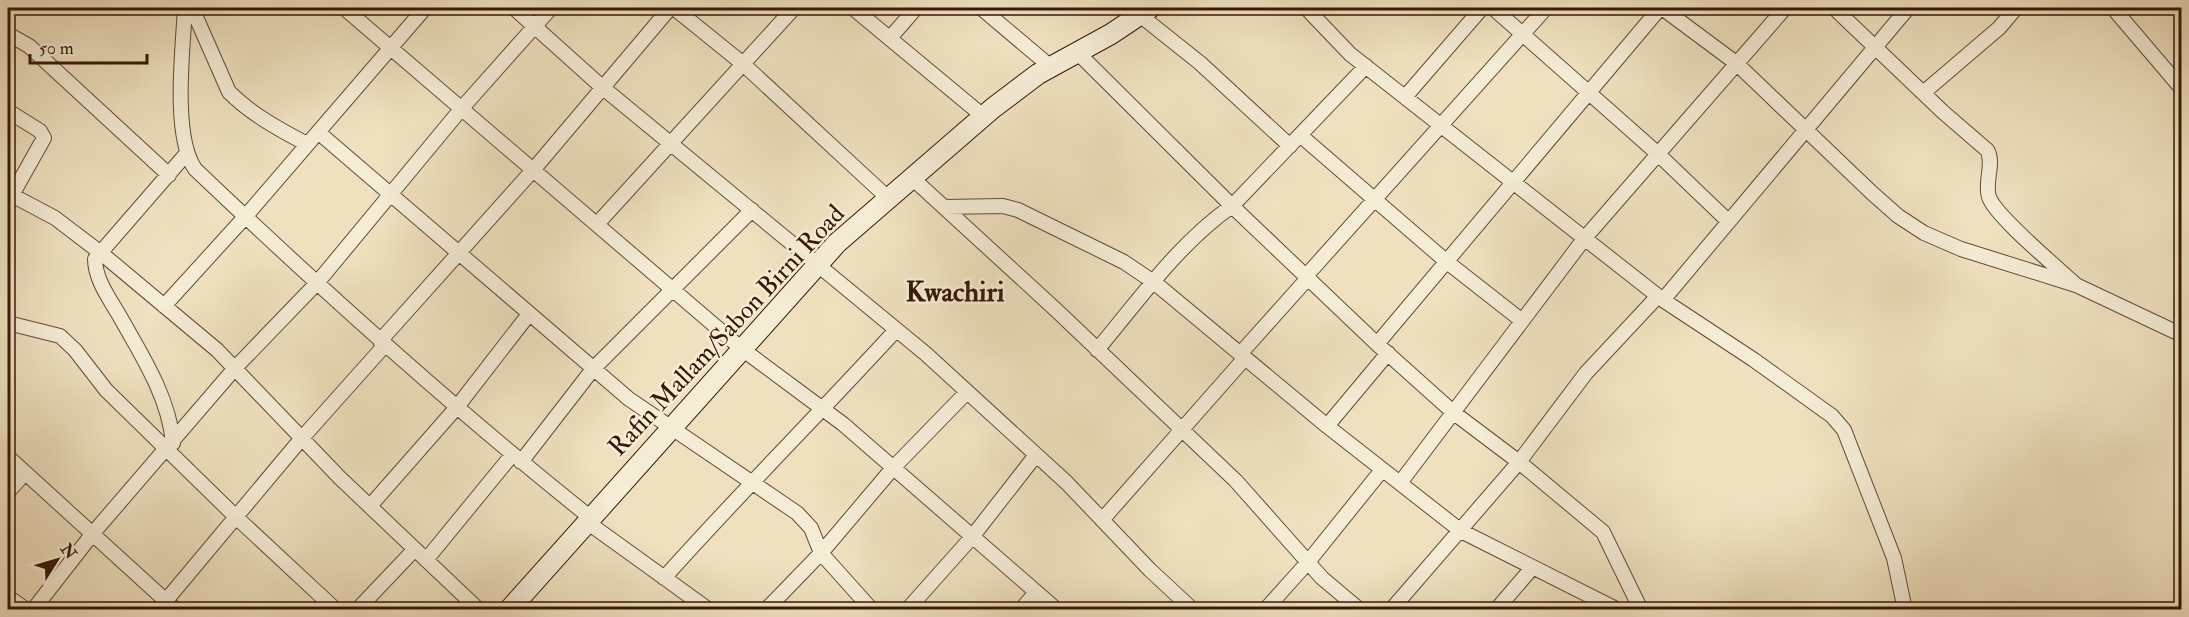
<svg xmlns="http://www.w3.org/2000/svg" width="2189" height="617" font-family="'IM FELL Double Pica',serif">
  <rect width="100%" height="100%" fill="#efe1c0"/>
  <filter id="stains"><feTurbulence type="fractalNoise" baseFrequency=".00333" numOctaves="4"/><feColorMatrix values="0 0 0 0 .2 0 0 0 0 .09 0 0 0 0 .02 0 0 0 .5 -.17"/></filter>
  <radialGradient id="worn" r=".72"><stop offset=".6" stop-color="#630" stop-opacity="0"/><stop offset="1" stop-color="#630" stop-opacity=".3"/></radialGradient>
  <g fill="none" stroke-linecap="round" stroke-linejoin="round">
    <g stroke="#644a34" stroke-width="16">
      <path id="street" d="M 185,8 C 183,48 172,135 195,169 C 322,290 453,408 591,518
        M 192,8 L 229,92 C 251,114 280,130 307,144
        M 344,8 L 742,349 L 843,424 L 1057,610
        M 514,8 L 602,87 L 926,354 L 1067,483 L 1150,570 L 1193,610
        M 674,8 L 742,63 L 888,198
        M 853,8 L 983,116
        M 981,8 L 1051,67
        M 1131,8 L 1200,63 L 1290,146
        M 1306,8 L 1350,54 L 1663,300 L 1754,360 L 1832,416 L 1844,430 L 1894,558 L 1905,610
        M 1493,8 L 1657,153 L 1728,221
        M 1662,8 L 1736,63 L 1872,193 L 1898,216 L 1924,233 L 1961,249 L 2076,285 L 2182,335
        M 1834,8 L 1943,112 L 1987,150 C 1995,163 1984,182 1989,197 C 1995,216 2057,267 2075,284
        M 2113,8 L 2182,89
        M 8,34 L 29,46 L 169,175
        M 890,38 L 916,8
        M 1078,53 L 1232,206 L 1377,344 L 1454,413 L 1519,462 L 1603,532 L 1641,610
        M 1923,93 L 1999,28 L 2016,8
        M 1405,97 L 1482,8
        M 8,111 L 40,131 L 44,138 L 12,195
        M 318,132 L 629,399 L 797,513 L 811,528 L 821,553 L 872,610
        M 1300,135 L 1447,262 L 1521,320
        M 911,177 L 1055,309 L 1236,481 L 1322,578 L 1360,610
        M 8,193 L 55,218 L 101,253 L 217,350 L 340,478 L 479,610
        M 944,207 L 1003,206 L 1018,210 L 1124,262 L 1155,283 L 1327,426 L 1461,531 L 1618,610
        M 598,223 L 794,8
        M 1306,276 L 1546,8
        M 1663,300 L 1908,8
        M 164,306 L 245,217 L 425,8
        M 8,323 L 60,336 L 75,350 L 106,390 L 236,517 L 336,610
        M 380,341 L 534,169 L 670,8
        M 1377,344 L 1660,8
        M 1097,350 C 1139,300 1178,244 1232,206 L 1366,66
        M 1240,354 L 1308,278
        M 1327,426 L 1388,353
        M 173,443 C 169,397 141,354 119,315 C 109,298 95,279 95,259 L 187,153
        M 8,457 L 176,610
        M 521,462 L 593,369 L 752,210
        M 1400,483 L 1584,239 L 1785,8
        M 8,492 L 25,473
        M 370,506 L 457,407 L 529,314
        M 1102,520 L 1245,358
        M 587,522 L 709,610
        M 426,560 L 512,455
        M 664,578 C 740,493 820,413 896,330
        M 8,597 L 27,610
        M 33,610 L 94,532 L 236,367 L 317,283 L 462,108 L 551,8
        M 158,610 L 302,438 L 385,345
        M 357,610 L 415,549
        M 766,610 L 821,553 L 893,468 L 967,392
        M 907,610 L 972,537 L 1036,455
        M 1021,610 L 1036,592
        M 1265,610 L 1308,562 L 1382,470
        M 1391,610 L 1519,462 L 1586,373 L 1658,296
        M 1496,610 L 1532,568"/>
    </g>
    <g stroke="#361806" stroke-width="22">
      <path id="secondary" d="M 509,610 L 837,243 L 993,108 L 1038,74 L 1111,34 L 1150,8"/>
    </g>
    <use href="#street" stroke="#f5ecd6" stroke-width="14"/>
    <use href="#secondary" stroke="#f5ecd6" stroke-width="20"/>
  </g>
  <g text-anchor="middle" stroke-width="5" stroke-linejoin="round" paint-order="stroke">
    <g font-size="26" fill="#361806" stroke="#f5ecd6">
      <text transform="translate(726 330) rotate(-47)" y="9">Rafin Mallam/Sabon Birni Road</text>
    </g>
    <g font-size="28" font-weight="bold" fill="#361806" stroke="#f5ecd6">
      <text x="955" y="301">Kwachiri</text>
    </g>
  </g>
  <rect width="2189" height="617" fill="none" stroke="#efe1c0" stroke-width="30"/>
  <rect x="9" y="9" width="2171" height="599" fill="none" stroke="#361806" stroke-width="3"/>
  <rect x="15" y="15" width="2159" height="587" fill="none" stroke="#361806" stroke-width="1.5"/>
  <g transform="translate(57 560) rotate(53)" stroke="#f5ecd6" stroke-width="4.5" paint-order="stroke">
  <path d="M0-4.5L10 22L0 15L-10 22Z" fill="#361806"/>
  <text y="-9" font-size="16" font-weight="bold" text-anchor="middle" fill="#361806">N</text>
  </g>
  <path d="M30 54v9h117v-9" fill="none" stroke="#361806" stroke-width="3"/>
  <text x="39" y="54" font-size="18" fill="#361806" stroke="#f5ecd6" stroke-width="4.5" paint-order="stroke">50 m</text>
  <rect width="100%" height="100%" filter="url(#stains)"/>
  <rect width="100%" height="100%" fill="url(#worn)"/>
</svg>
